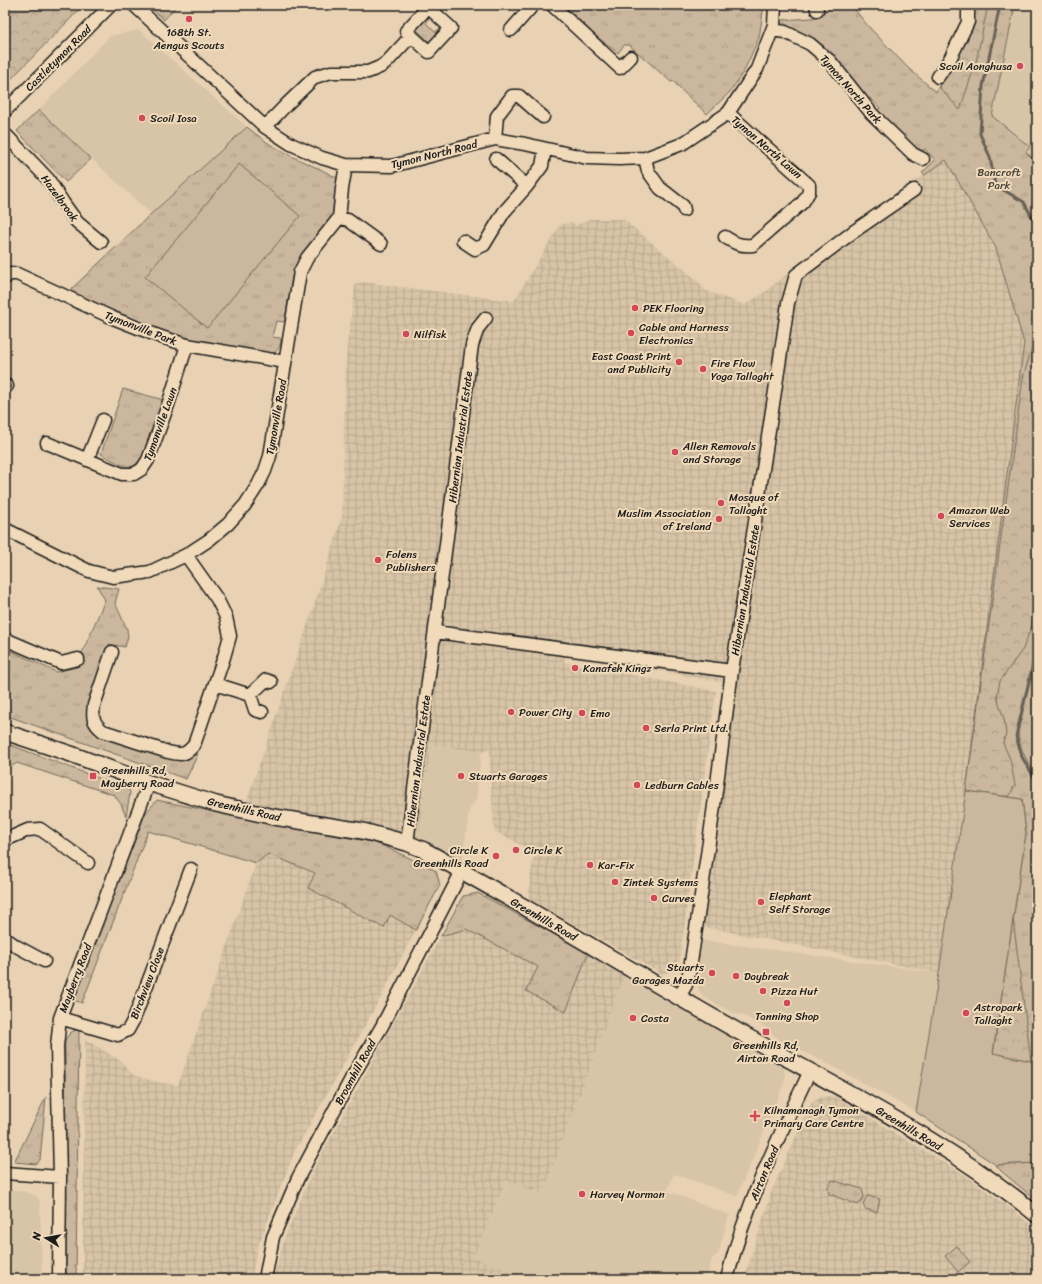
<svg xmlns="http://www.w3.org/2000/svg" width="1042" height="1284" font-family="Sriracha,sans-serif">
  <defs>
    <pattern id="industrial-grid" width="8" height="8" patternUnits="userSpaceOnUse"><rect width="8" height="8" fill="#d8c4a7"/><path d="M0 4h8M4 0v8" fill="none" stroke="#b9a88f"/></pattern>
    <pattern id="grass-tufts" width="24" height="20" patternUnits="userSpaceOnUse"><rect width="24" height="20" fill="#cab79d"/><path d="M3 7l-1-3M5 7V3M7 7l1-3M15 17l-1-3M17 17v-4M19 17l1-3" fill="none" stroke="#ad9d87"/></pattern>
    <pattern id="forest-crowns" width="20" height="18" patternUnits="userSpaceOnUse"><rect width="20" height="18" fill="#cab79d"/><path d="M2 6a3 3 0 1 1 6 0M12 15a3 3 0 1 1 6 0" fill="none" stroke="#ad9d87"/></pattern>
  </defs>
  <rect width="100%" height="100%" fill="#e8d2b3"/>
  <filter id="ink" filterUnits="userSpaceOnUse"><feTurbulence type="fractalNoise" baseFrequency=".025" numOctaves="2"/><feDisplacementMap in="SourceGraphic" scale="8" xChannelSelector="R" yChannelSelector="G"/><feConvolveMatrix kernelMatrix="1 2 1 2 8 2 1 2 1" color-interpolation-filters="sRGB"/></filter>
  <g filter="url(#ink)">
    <path fill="#d8c4a7" d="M 1015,5 L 1037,15 L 1037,163 L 1026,152 L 1030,147 L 992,116 Z
      M 139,30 L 247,127 L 151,214 L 39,110 L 110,36 Z
      M 431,745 L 477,751 L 481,753 L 476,800 L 469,810 L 462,862 L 418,839 Z
      M 701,940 L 939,973 L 916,1112 L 819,1059 L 780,1041 L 766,1028 L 743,1015 L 733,1013 L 702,996 L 698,989 Z
      M 625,974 L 725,1031 L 735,1040 L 768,1059 L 784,1066 L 785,1081 L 737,1196 L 674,1174 L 667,1191 L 729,1215 L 718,1254 L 712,1259 L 708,1273 L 712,1279 L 532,1279 L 472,1257 L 508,1180 L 538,1194 L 544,1191 Z
      M 5,1189 L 26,1192 L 36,1196 L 40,1201 L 42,1279 L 5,1279 Z"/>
    <path fill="url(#industrial-grid)" d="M 946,159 L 996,248 L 1024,343 L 966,791 L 939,973 L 704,927 L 736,685 L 565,653 L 564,662 L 716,691 L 679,964 L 676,970 L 662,974 L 528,898 L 534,852 L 494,831 L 489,749 L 481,753 L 477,751 L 431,745 L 418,839 L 382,826 L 246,803 L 315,603 L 342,517 L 346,355 L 355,285 L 361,282 L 514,301 L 560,225 L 571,222 L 576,225 L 590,219 L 623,219 L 698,281 L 706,291 L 745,305 L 766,291 L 783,277 Z
      M 268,853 L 315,873 L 308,888 L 384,928 L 390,915 L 416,930 L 376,1006 L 294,1153 L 258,1246 L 251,1279 L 83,1279 L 85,1039 L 121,1061 L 133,1075 L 161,1083 L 178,1085 L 256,863 Z
      M 478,893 L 625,974 L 544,1191 L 538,1194 L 507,1180 L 473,1257 L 532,1279 L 273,1279 L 285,1237 L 313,1170 L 463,896 Z
      M 827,1096 L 836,1097 L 968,1177 L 1013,1210 L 1037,1230 L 1037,1279 L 744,1279 L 772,1190 L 811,1103 L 821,1097 Z"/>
    <path fill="url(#grass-tufts)" stroke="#736a5c" d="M 148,5 L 177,5 L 164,20 Z
      M 564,5 L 764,5 L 759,38 L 744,71 L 730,92 L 707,114 L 678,87 L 674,81 L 671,82 L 629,45 L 624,45 L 618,53 L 596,36 Z
      M 835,5 L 851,5 L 868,26 L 908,68 L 936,92 L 970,25 L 971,5 L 1015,5 L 992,116 L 1030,147 L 1026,152 L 1037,163 L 1037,1068 L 1031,1061 L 993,1054 L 1026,833 L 1022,799 L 966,791 L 1024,343 L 996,248 L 946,160 L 925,175 L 922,173 L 935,160 L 925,149 L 920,152 L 875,113 L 880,108 L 870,98 L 865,103 L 791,31 L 792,28 L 783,23 L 782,20 L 812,18 L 818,16 Z
      M 427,17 L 429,19 L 426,23 L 435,32 L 440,28 L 441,30 L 429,42 L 416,29 Z
      M 39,110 L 91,159 L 66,182 L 17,131 Z
      M 247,127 C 257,135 268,144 280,150 C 298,161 319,167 337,178 L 333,211 L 331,218 L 296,267 L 292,277 L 285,320 L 283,322 L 276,321 L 272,337 L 280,338 L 281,341 C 280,349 276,353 268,355 L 170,335 L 67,293 L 151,214 Z
      M 123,389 L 164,400 C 160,414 145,468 129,467 C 124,467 107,457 101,454 Z
      M 97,586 L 119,589 L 115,603 L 127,629 L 128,637 L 125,647 L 109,644 L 92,699 L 91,726 L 184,759 L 198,754 L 186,779 L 5,715 L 5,648 L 56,672 L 77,667 L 82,653 L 105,600 Z
      M 5,743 L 109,782 L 129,788 L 130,793 L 126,817 L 121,804 L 114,795 L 17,763 L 5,770 Z
      M 157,800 L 272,824 L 377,843 L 429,867 L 436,871 L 440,885 L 416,930 L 390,915 L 384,928 L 308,888 L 315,873 L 268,854 L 256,863 L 148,831 L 82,1003 L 73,1000 L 145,814 Z
      M 478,893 L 588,953 L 566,1012 L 526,991 L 538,967 L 466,929 L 441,936 L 463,896 Z
      M 79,1028 L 76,1279 L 66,1279 L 65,1040 L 70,1033 Z
      M 46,1097 L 40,1160 L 36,1164 L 14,1162 Z
      M 1037,1163 L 1037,1201 L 1001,1171 L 996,1165 Z
      M 832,1180 L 862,1189 L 864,1197 L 858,1205 L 829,1194 L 828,1187 Z
      M 957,1246 L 970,1262 L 958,1272 L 945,1256 Z"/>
    <path fill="url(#forest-crowns)" stroke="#736a5c" d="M 5,5 L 84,5 L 5,85 Z
      M 971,5 L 988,5 L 976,62 L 960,110 L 939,87 L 970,25 Z
      M 1037,330 L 1037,600 L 1032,625 L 1023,649 L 1000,681 L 997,697 L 1004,719 L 1006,734 L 1003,743 L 1010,759 L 1015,785 L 1009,797 L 966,791 L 1023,378 Z
      M 1037,677 L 1037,776 C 1027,762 1019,748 1018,731 L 1031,679 Z
      M 1013,919 L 1031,1061 L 993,1054 Z"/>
    <path fill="#cab79d" stroke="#736a5c" d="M 239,164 L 300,216 L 207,328 L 145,277 Z
      M 966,791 L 1022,799 L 1026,833 L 993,1053 L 1031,1061 L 1037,1068 L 1037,1163 L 996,1165 L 916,1112 L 939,973 Z
      M 867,1196 L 880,1199 L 877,1212 L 865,1209 L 863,1204 Z"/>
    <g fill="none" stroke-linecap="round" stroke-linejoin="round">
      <path stroke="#696155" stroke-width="3" d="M 1000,5 L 983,86 L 980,134 L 990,157 L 995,185 L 1024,202 L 1037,227
        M 1037,647 L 1016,736 L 1022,757 L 1037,782"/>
      <g stroke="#1c1c1c" stroke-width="15">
        <path id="minor" d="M 134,5 L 265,127 L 291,144 L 322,158 L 346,165 L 392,166 L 495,139 L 525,144 L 587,158 L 619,159 L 645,158 L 682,144 L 728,113 L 757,69 L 774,25 L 775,5
          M 552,5 L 620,68 L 631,57
          M 816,5 L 817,10
          M 428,7 L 451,28 L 429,52 L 406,31 Z
          M 511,30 L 533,5
          M 773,30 L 785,32 L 810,44 L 830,61 L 872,114 L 913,154 L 923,159
          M 938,77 L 951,57 L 968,22 L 968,5
          M 5,111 L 111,5
          M 265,127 L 287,104 L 315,77 L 331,72 L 368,72 L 380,67 L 387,62 L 411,36
          M 5,134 L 48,179 L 64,204 L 77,222 L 101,242
          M 495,139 L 497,116 L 512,96 L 519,96 L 543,117
          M 645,158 L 648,171 L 660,188 L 683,206 L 684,210
          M 496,159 L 527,186
          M 339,218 L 348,220 L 381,244
          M 725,237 C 736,244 740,246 753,245 L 803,202 L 809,192 L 809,185 L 728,113
          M 463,241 L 475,249 L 484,245 L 504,212 L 527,186 L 542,166 L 545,149
          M 5,278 L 9,274 L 17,274 L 113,318 L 161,337 L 187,345 L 285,362
          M 5,385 L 7,386
          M 47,443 L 122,474 L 134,474 L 142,469 L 148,460 L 168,405 L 187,345
          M 87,460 L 103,420
          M 5,529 L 89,571 L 113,577 L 150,572 L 186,555 L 209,540 L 228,524 L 245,505 L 258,485 L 265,471 L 270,456 L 300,272 L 307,258 L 339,218 L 342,189 L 346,165
          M 435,632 L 732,671
          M 5,639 L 61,663 L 78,659
          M 112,652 L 94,705 C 92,718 93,723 103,731 L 168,752 C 181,755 185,756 194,745 L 224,657 L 230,636 L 226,617 L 217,599 L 186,555
          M 215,684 L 250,695
          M 262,712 L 255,710 L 250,695 L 266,680 L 271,682
          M 5,840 L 28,830 L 40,829 L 88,863
          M 407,843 L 472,345 L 478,328 L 486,318
          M 5,938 L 16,946 L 44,961
          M 678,998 L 686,985 L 690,969 L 711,828 L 732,671 L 779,365 L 788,303 L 796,275 L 853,232 L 914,190
          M 60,1018 L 118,1035 L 128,1030 L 134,1019 L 191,869
          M 5,1173 L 60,1177
          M 59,1279 L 60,1177 L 57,1046 L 60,1018 L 149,783
          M 265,1279 L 273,1237 L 298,1178 L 351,1079 L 382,1026 L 462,871
          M 727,1279 C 745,1206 778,1138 810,1071"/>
      </g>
      <g stroke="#1c1c1c" stroke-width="18">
        <path id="major" d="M 5,732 L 71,754 L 149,783 L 216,804 L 274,817 L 363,831 L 407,843 L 424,850 C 531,909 635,973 741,1033 C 842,1090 947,1141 1037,1215"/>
      </g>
      <use href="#minor" stroke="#f0dab9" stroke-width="12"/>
      <use href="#major" stroke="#f0dab9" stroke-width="15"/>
    </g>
  </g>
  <g fill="#d1495b" stroke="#f0dab9" stroke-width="1.5">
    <circle cx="189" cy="19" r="4"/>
    <circle cx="1020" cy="66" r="4"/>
    <circle cx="142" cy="118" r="4"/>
    <circle cx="635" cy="308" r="4"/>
    <circle cx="631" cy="333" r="4"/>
    <circle cx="406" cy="334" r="4"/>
    <circle cx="679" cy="362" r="4"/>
    <circle cx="703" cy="369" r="4"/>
    <circle cx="675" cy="452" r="4"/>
    <circle cx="721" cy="503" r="4"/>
    <circle cx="941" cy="516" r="4"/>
    <circle cx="719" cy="519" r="4"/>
    <circle cx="378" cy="560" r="4"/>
    <circle cx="575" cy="668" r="4"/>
    <circle cx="511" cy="712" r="4"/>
    <circle cx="582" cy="713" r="4"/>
    <circle cx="646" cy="728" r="4"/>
    <rect x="89" y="772" width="8" height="8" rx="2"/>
    <circle cx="461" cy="776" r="4"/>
    <circle cx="637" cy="785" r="4"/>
    <circle cx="516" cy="850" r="4"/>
    <circle cx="496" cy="856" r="4"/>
    <circle cx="590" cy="865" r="4"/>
    <circle cx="615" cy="882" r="4"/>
    <circle cx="654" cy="898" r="4"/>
    <circle cx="761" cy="902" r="4"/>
    <circle cx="712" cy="973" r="4"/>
    <circle cx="736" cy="976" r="4"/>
    <circle cx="763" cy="991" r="4"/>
    <circle cx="787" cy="1003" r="4"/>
    <circle cx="966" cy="1013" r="4"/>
    <circle cx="633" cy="1018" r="4"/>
    <rect x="762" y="1028" width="8" height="8" rx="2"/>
    <path d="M753 1110h4v4h4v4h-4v4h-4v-4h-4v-4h4z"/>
    <circle cx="582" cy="1194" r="4"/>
  </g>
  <g text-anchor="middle" stroke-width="4" stroke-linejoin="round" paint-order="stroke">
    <g font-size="11" fill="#1c1c1c" stroke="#f0dab9" text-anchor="start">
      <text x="189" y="36" text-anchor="middle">168th St.<tspan x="189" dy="13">Aengus Scouts</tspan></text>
      <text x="1012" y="70" text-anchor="end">Scoil Aonghusa</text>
      <text x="150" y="122">Scoil Iosa</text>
      <text x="643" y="312">PEK Flooring</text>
      <text x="639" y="331">Cable and Harness<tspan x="639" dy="13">Electronics</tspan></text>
      <text x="414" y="338">Nilfisk</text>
      <text x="671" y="360" text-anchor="end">East Coast Print<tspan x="671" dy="13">and Publicity</tspan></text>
      <text x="711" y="367">Fire Flow<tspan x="711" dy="13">Yoga Tallaght</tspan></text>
      <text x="683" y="450">Allen Removals<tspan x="683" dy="13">and Storage</tspan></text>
      <text x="729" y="501">Mosque of<tspan x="729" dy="13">Tallaght</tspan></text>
      <text x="949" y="514">Amazon Web<tspan x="949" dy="13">Services</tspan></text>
      <text x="711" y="517" text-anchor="end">Muslim Association<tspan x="711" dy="13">of Ireland</tspan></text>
      <text x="386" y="558">Folens<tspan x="386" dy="13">Publishers</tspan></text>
      <text x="583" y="672">Kanafeh Kingz</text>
      <text x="519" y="716">Power City</text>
      <text x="590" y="717">Emo</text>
      <text x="654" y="732">Serla Print Ltd.</text>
      <text x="101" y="774">Greenhills Rd,<tspan x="101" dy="13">Mayberry Road</tspan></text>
      <text x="469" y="780">Stuarts Garages</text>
      <text x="645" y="789">Ledburn Cables</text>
      <text x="488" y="854" text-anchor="end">Circle K<tspan x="488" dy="13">Greenhills Road</tspan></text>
      <text x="524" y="854">Circle K</text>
      <text x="598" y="869">Kar-Fix</text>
      <text x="623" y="886">Zintek Systems</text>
      <text x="769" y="900">Elephant<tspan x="769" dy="13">Self Storage</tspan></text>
      <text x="662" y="902">Curves</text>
      <text x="704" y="971" text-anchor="end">Stuarts<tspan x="704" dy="13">Garages Mazda</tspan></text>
      <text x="744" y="980">Daybreak</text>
      <text x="771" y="995">Pizza Hut</text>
      <text x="974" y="1011">Astropark<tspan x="974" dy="13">Tallaght</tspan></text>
      <text x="787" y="1020" text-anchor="middle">Tanning Shop</text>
      <text x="641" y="1022">Costa</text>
      <text x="766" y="1049" text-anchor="middle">Greenhills Rd,<tspan x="766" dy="13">Airton Road</tspan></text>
      <text x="764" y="1114">Kilnamanagh Tymon<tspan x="764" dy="13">Primary Care Centre</tspan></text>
      <text x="590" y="1198">Harvey Norman</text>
    </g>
    <g font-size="11" fill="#1c1c1c" stroke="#f0dab9">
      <text transform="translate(58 58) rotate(-45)" y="4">Castletymon Road</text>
      <text transform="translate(851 89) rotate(49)" y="4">Tymon North Park</text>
      <text transform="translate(767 147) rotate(41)" y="4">Tymon North Lawn</text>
      <text transform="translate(434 154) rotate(-14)" y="4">Tymon North Road</text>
      <text transform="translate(60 198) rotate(54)" y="4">Hazelbrook</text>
      <text transform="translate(141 328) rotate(21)" y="4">Tymonville Park</text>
      <text transform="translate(276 417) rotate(-80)" y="4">Tymonville Road</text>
      <text transform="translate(160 424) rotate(-70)" y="4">Tymonville Lawn</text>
      <text transform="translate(460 437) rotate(-83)" y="4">Hibernian Industrial Estate</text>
      <text transform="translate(745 590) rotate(-81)" y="4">Hibernian Industrial Estate</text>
      <text transform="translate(418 761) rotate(-83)" y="4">Hibernian Industrial Estate</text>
      <text transform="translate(244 809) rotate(13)" y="4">Greenhills Road</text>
      <text transform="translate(544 919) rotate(30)" y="4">Greenhills Road</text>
      <text transform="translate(75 978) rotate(-69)" y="4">Mayberry Road</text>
      <text transform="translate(147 983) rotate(-69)" y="4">Birchview Close</text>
      <text transform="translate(355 1072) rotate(-61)" y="4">Broomhill Road</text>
      <text transform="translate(909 1128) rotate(31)" y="4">Greenhills Road</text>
      <text transform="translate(764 1173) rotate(-67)" y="4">Airton Road</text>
    </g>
    <g font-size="11" fill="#48433c" stroke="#f0dab9">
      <text x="999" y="176">Bancroft<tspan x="999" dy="13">Park</tspan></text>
    </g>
  </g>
  <rect width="1042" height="1284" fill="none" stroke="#f0dab9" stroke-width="20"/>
  <rect x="10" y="10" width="1022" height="1264" fill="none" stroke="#1c1c1c" stroke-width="1.5" filter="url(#ink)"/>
  <g transform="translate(46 1238) rotate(281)" stroke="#f0dab9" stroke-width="3" paint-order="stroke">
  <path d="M0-3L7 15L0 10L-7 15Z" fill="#1c1c1c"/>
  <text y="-6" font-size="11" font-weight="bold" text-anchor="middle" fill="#1c1c1c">N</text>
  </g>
</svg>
